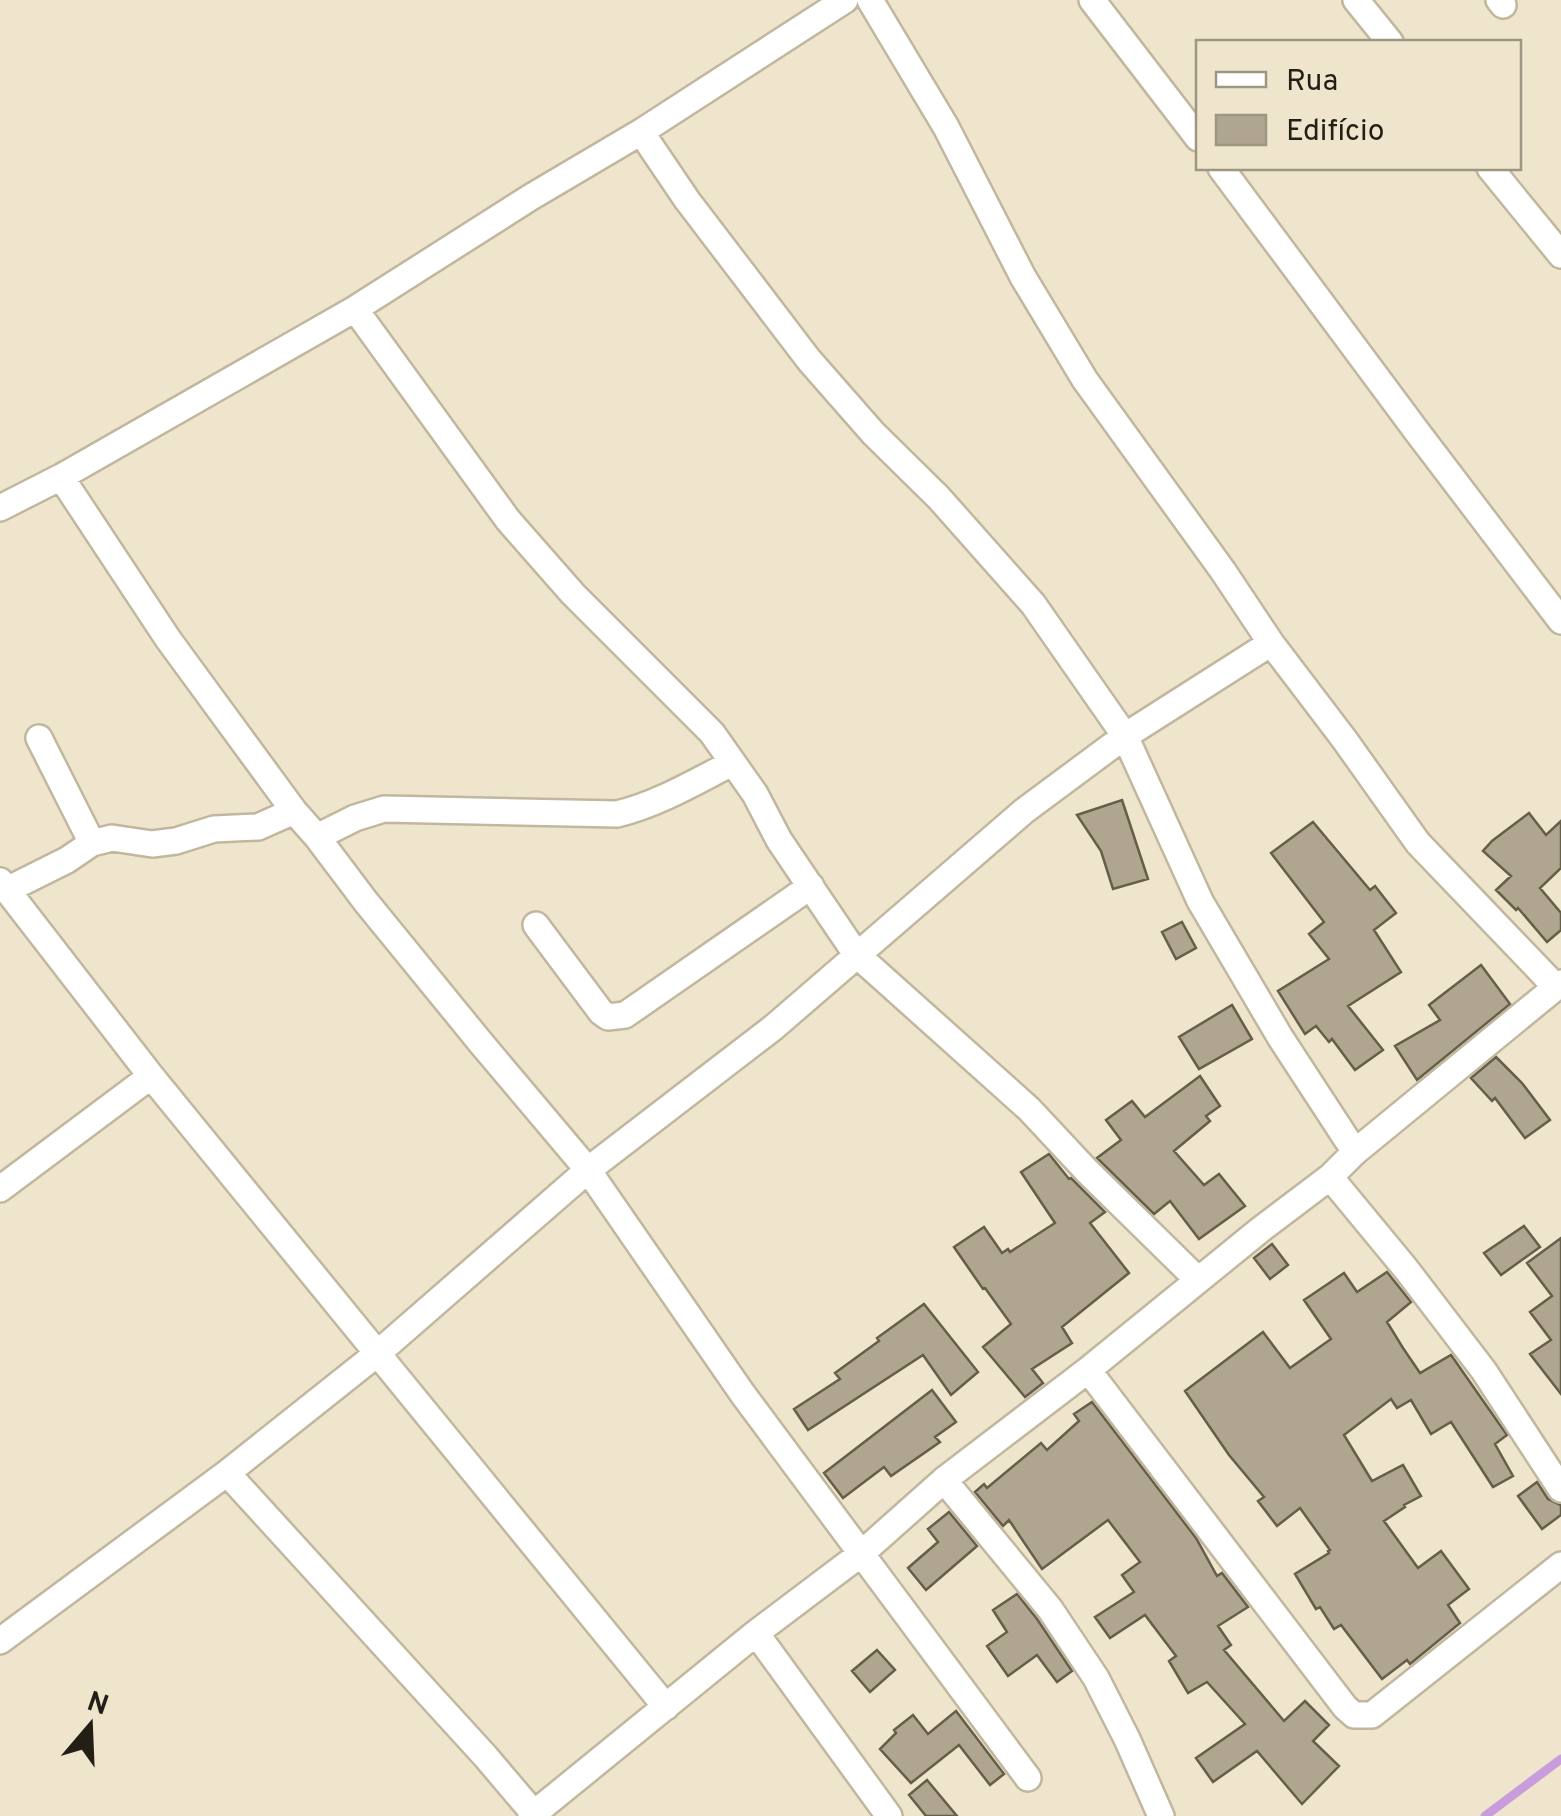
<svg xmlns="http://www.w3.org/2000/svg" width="1561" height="1816" font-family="Overpass,sans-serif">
  <rect width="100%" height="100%" fill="#efe5cc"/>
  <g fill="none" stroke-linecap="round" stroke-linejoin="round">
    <path stroke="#c99cdc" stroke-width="9" d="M 1485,1816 L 1561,1759"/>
  </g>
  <path fill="#b0a68f" stroke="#665e48" stroke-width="2.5" d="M 1122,800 L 1148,879 L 1113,889 L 1101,851 L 1077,815 Z
    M 1529,813 L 1546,835 L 1561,821 L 1561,868 L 1540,888 L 1561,913 L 1561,930 L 1547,942 L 1518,908 L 1516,910 L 1496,890 L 1511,876 L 1483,851 L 1492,841 Z
    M 1313,822 L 1370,890 L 1375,886 L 1396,913 L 1374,930 L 1401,972 L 1348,1006 L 1383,1050 L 1355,1070 L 1332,1039 L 1329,1042 L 1316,1026 L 1305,1034 L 1278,991 L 1329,959 L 1309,934 L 1324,922 L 1271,853 Z
    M 1182,922 L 1196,948 L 1176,959 L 1162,932 Z
    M 1481,965 L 1510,1004 L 1417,1080 L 1395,1046 L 1440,1020 L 1429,1005 Z
    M 1232,1005 L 1252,1039 L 1199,1069 L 1179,1037 Z
    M 1496,1057 L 1522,1083 L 1550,1120 L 1525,1138 L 1495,1098 L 1492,1101 L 1471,1078 Z
    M 1200,1076 L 1220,1106 L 1206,1116 L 1210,1121 L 1174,1151 L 1204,1185 L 1219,1174 L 1245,1206 L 1199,1239 L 1170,1201 L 1154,1214 L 1097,1158 L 1121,1140 L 1106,1120 L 1132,1101 L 1145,1117 Z
    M 1049,1154 L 1069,1179 L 1071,1178 L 1105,1212 L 1090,1223 L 1129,1273 L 1062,1327 L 1072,1343 L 1032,1369 L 1043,1383 L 1025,1397 L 983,1347 L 1011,1324 L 985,1288 L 983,1289 L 954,1247 L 984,1227 L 1002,1253 L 1008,1249 L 1010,1252 L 1055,1223 L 1021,1172 Z
    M 1524,1226 L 1540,1247 L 1501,1275 L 1484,1253 Z
    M 1561,1238 L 1561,1394 L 1530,1354 L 1551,1340 L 1530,1312 L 1552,1296 L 1527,1263 Z
    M 1272,1244 L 1288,1265 L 1270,1279 L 1254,1258 Z
    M 1387,1272 L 1411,1302 L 1387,1322 L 1403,1348 L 1420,1373 L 1451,1355 L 1507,1435 L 1495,1444 L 1513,1476 L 1493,1487 L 1451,1422 L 1431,1434 L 1411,1400 L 1397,1408 L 1391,1399 L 1344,1435 L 1372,1481 L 1403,1465 L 1421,1496 L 1404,1505 L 1405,1507 L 1384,1521 L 1418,1568 L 1441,1551 L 1469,1589 L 1448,1605 L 1460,1623 L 1410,1664 L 1407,1660 L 1382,1679 L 1341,1625 L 1334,1629 L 1320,1607 L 1316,1609 L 1295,1574 L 1329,1553 L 1328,1551 L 1330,1550 L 1300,1508 L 1277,1526 L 1258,1501 L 1264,1497 L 1229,1455 L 1185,1391 L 1263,1332 L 1290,1368 L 1331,1339 L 1304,1300 L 1344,1273 L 1357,1292 Z
    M 924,1304 L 978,1372 L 951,1395 L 923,1355 L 808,1430 L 794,1409 L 840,1379 L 835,1373 L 879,1341 L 877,1338 Z
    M 932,1390 L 956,1422 L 935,1437 L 940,1442 L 891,1476 L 884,1467 L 843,1498 L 824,1473 Z
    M 1092,1402 L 1196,1538 L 1217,1576 L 1222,1573 L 1248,1607 L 1218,1626 L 1231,1645 L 1224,1650 L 1284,1721 L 1305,1701 L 1329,1725 L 1313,1741 L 1339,1766 L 1302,1804 L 1257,1751 L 1213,1782 L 1196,1758 L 1245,1724 L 1207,1682 L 1188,1693 L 1169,1661 L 1176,1656 L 1145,1615 L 1110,1638 L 1095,1617 L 1134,1592 L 1122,1575 L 1140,1562 L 1108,1520 L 1042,1569 L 1009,1520 L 1003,1526 L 975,1492 L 984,1484 L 987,1488 L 1041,1443 L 1047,1450 L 1079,1421 L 1074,1414 Z
    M 1537,1482 L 1548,1499 L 1561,1505 L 1561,1515 L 1542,1529 L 1518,1496 Z
    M 949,1512 L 977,1546 L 926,1590 L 908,1568 L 938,1542 L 928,1529 Z
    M 1017,1594 L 1037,1619 L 1072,1671 L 1057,1682 L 1037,1655 L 1008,1676 L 987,1646 L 1007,1632 L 993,1610 Z
    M 877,1650 L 895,1670 L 870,1692 L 852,1671 Z
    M 956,1711 L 1004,1774 L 990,1785 L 959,1745 L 911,1783 L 880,1749 L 896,1733 L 894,1730 L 913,1715 L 928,1734 Z
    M 927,1780 L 957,1816 L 926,1816 L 909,1795 Z"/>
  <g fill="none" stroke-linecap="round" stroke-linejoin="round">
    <g stroke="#c1b79f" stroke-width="30">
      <path id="minor" d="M 870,0 L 946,127 L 1023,277 L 1085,380 L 1223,571 L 1271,643 L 1344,739 L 1418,843 L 1556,987
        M 1092,0 L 1198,138
        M 1356,0 L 1390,42
        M 1499,0 L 1503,5
        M 641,132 L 687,200 L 809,360 L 873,433 L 939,498 L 1033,604 L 1125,736 L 1200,901 L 1280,1037 L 1355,1152
        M 1221,168 L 1418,433 L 1561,621
        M 1490,168 L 1561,255
        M 355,309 L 508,520 L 573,594 L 712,733 L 755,794 L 779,840 L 856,954 L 1029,1109 L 1087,1171 L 1198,1280
        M 61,477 L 168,639 L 294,811 L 317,837 L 366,902 L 481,1043 L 588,1170 L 742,1393 L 1028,1778
        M 0,508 L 61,477 L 355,309 L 531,197 L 641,132 L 845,0
        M 39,738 L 92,843
        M 317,837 L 355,818 L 384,809 L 617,814 C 658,804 695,782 732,763
        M 0,881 L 151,1076 L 666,1707
        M 7,890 L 67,860 L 92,843 L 112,838 L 152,844 L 176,841 L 214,829 L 258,827 L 294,811
        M 536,925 L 601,1012 L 608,1017 L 625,1015 L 811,886
        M 1330,1177 L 1406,1269 L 1484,1371 L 1561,1489
        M 0,1189 L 151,1076
        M 1088,1370 L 1345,1707 L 1354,1715 L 1372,1715 L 1561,1565
        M 227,1473 L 486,1757 L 536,1816
        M 944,1480 L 1050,1609 L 1096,1678 L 1127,1739 L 1161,1816
        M 756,1633 L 889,1816
        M 0,1641 L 227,1473 L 378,1353 L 588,1170 L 774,1027 L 1024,811 L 1125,736 L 1271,643
        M 531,1816 L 756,1633 L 862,1553 L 944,1480 L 1088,1370 L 1260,1230 L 1330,1177 L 1355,1152 L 1561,983"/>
    </g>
    <use href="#minor" stroke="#fff" stroke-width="25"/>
  </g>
  <rect x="1196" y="40" width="325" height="130" fill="#efe5cc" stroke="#9d9683" stroke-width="2.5"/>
  <rect x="1216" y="72" width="50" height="15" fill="#ffffff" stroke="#9d9683" stroke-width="2.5"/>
  <text x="1286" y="90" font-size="30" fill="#231f16">Rua</text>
  <rect x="1216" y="115" width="50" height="30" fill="#b0a68f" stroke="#9d9683" stroke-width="2.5"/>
  <text x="1286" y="140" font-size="30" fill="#231f16">Edifício</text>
  <g transform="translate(90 1726) rotate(19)" stroke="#efe5cc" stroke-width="8" paint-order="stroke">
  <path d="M0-8L18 38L0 25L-18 38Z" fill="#231f16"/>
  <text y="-15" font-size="28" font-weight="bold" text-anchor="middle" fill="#231f16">N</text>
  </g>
</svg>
